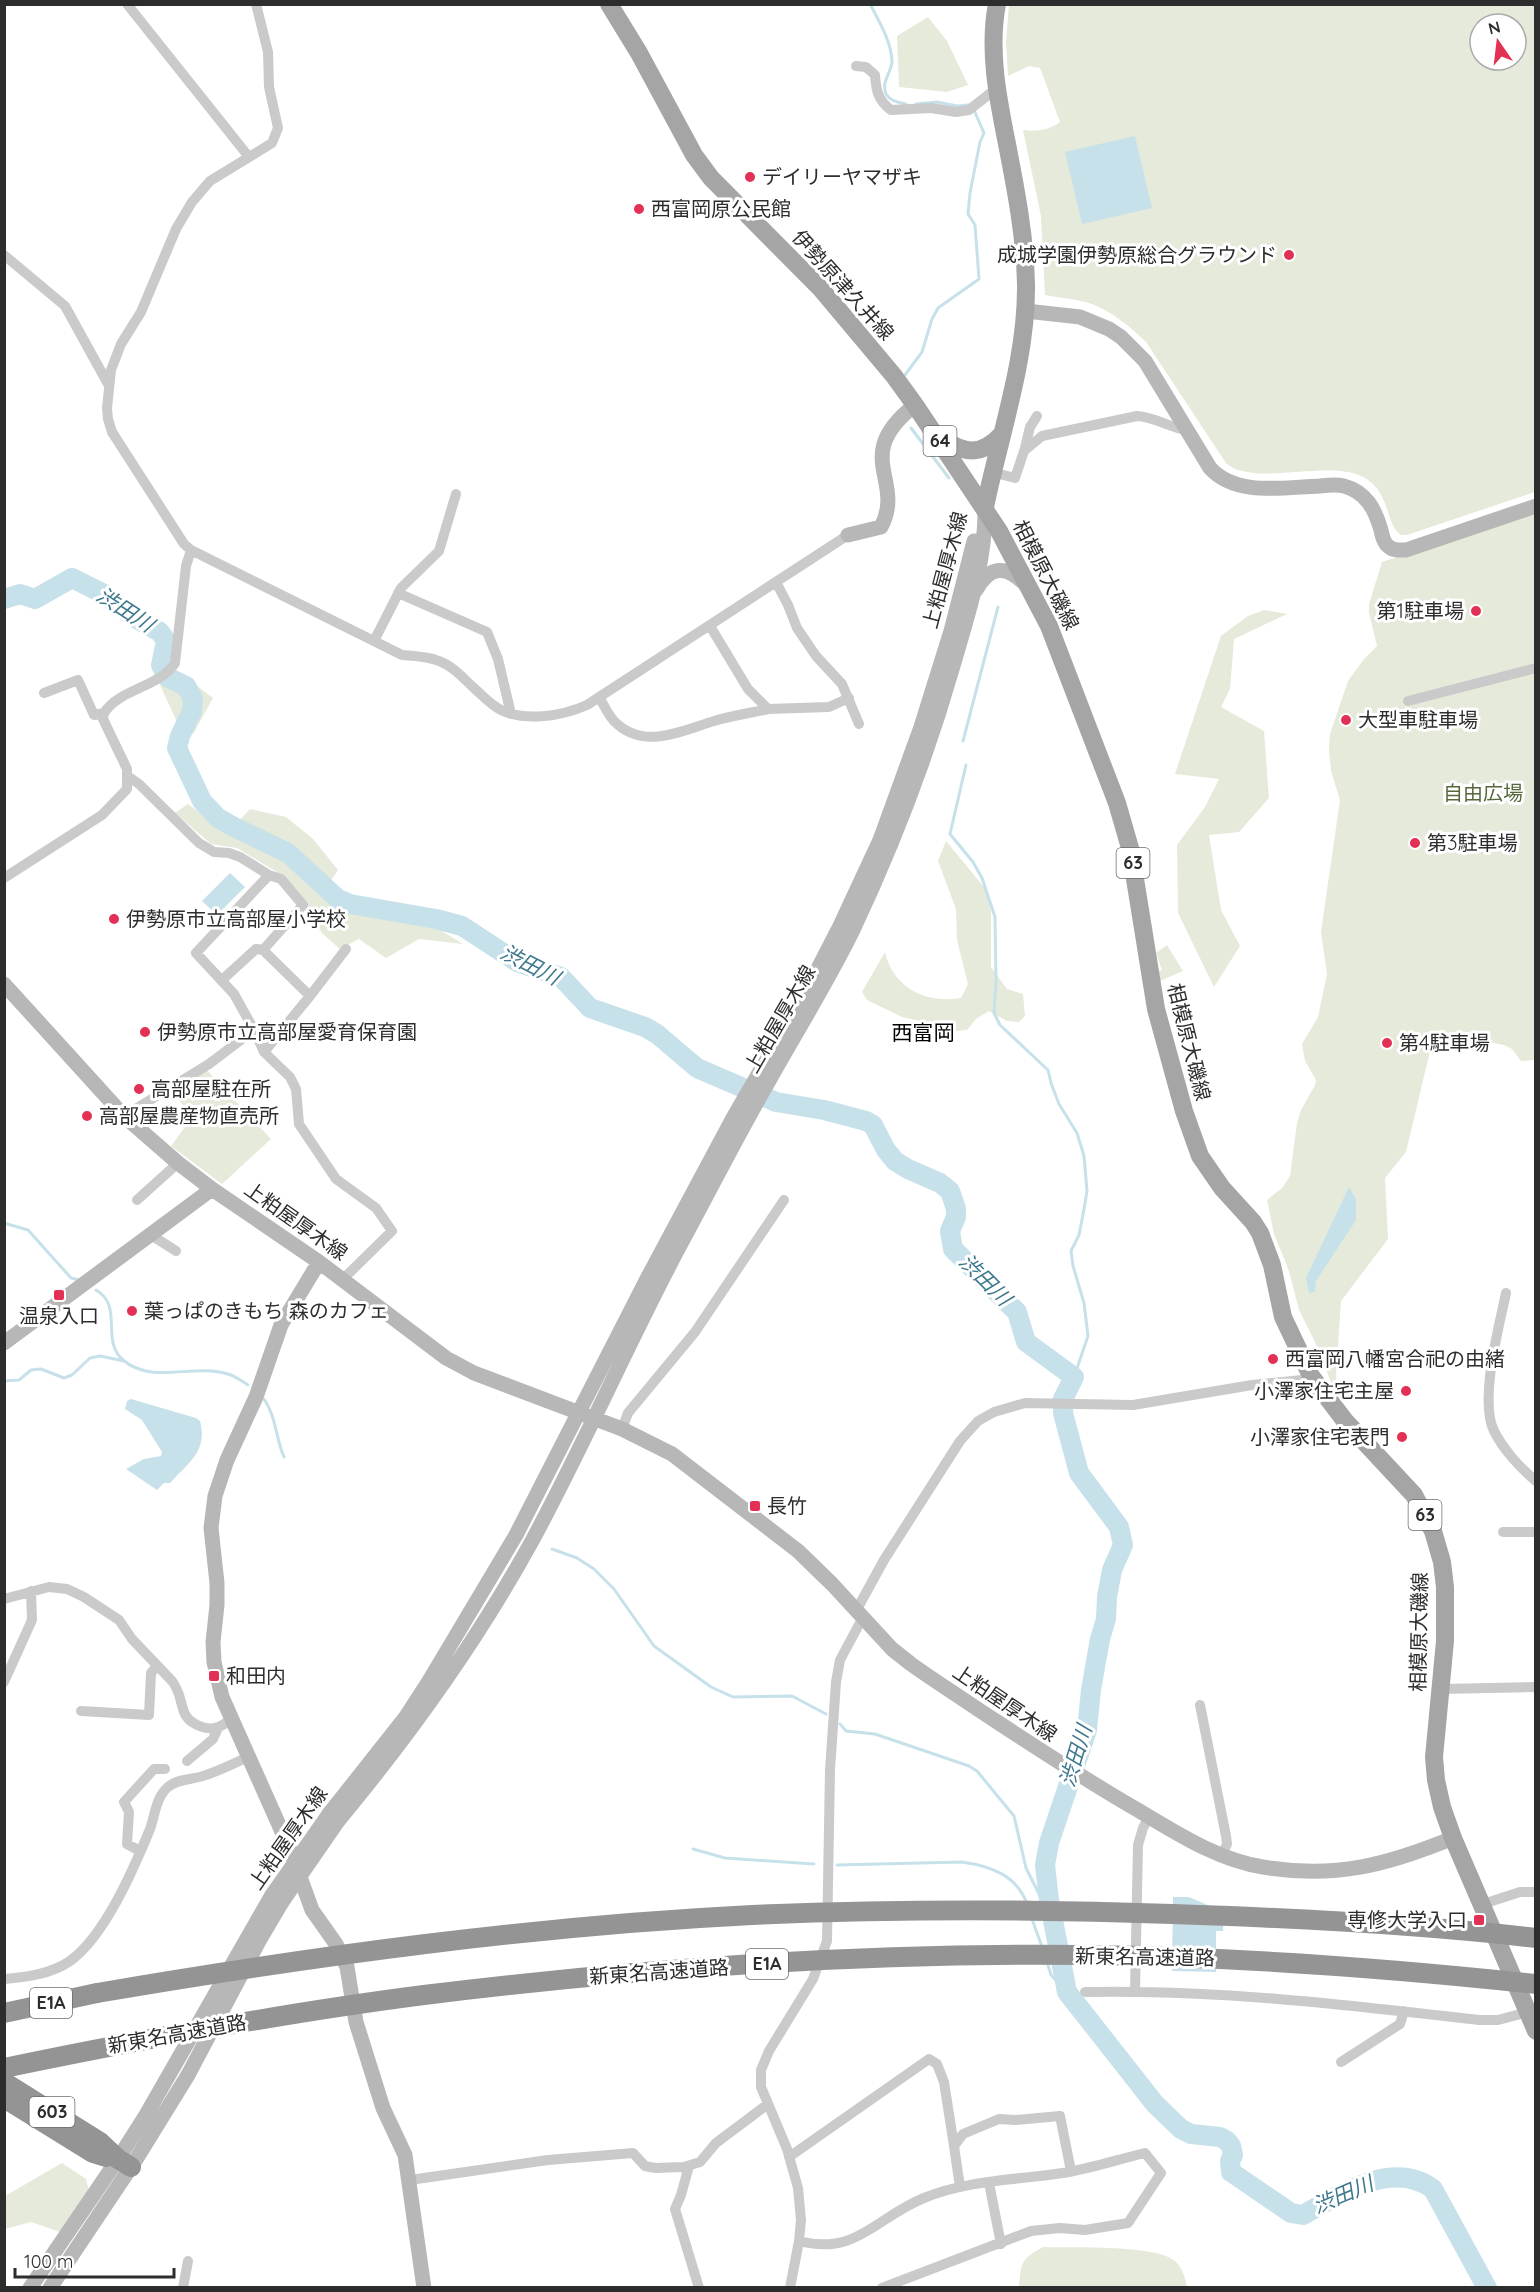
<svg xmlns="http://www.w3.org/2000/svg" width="1540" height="2292" font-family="Quicksand,'Noto Sans JP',sans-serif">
  <rect width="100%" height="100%" fill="#fff"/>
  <path fill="#e5eada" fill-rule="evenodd" d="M 1009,5 L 1535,5 L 1535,492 L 1407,535 L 1401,535 C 1384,523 1392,491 1361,476 C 1325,460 1252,487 1226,463 L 1146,342 C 1131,327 1112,312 1092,304 C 1077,299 1060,298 1045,295 L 1041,216 L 1023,130 C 1037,132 1049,130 1060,122 L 1040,68 L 1029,66 L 1008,76 L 1006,42 ZM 1480,24 L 1516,24 L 1516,60 L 1480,60 Z
    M 928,17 L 947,41 L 968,85 L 947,92 L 899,87 L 897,36 Z
    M 1535,513 L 1535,1060 L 1521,1061 L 1512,1049 L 1504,1045 C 1481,1041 1449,1028 1431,1047 L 1406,1152 L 1385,1178 L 1388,1239 L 1341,1301 L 1335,1392 L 1314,1340 L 1299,1310 L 1289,1271 L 1274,1234 L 1267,1200 L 1282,1188 L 1290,1176 L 1297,1123 L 1301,1110 L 1315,1085 L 1316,1080 L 1305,1061 L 1302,1044 L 1318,1017 L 1327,974 L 1321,932 L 1340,800 L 1331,771 L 1329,750 L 1330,734 L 1348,681 L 1364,659 L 1377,646 L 1369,613 L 1369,604 L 1382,562 Z
    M 1264,610 L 1287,614 L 1234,639 L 1230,689 L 1221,707 L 1264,731 L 1269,798 L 1239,832 L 1209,835 L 1221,910 L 1240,946 L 1214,987 L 1178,913 L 1177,845 L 1205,807 L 1219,779 L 1175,774 L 1221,636 L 1248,616 Z
    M 180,673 L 213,698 L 193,734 L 177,722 L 160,685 Z
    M 188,804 L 227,833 L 250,809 L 286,817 L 313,839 L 338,870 L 324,891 L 345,910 L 437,928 L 463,944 L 419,939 L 386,958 L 359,939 L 340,949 L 323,934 L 277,872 L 237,848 L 211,844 L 175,813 Z
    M 946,841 L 988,892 L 991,912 L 991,967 L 1007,989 L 1023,994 L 1025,1016 L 1019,1022 L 1007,1021 L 989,1011 L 976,1019 L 967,1030 L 944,1032 L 926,1022 L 902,1017 L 867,1000 L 862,992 L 885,952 C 893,988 926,1004 961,998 L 968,984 L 957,940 L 956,909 L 938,861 Z
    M 1167,945 L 1183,971 L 1160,981 L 1159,971 L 1162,970 L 1156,953 Z
    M 206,1069 L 271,1139 L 222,1184 L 171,1146 L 192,1117 L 171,1090 Z
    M 62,2163 L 86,2179 L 89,2191 L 60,2232 L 31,2222 L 5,2229 L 5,2196 Z
    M 1043,2247 C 1070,2248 1159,2244 1176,2262 C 1182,2268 1186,2279 1187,2287 L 1019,2287 C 1021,2263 1021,2259 1043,2247 Z"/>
  <path fill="#c6e1ea" d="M 1135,136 L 1152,208 L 1082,224 L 1065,152 Z
    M 230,873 L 245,887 L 217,915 L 202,901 Z
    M 1349,1187 L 1356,1199 L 1356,1220 L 1316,1281 L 1315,1292 L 1309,1293 L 1306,1278 Z
    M 131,1399 L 196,1418 L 200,1421 C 208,1451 189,1462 170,1483 L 164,1483 L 157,1490 L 126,1469 L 144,1459 L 161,1456 L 162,1452 L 142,1420 L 125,1409 L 127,1401 Z
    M 1173,1897 L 1189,1897 L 1224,1912 L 1223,1931 L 1216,1931 L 1216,1972 L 1172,1971 Z"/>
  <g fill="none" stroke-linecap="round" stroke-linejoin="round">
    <path stroke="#c6e1ea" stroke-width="3" d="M 870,4 C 879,21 892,43 892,62 C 891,73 881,82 886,94 C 890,101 899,103 906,104
      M 916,104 L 937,102 L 957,106 L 968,105
      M 905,375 L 922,352 L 932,319 L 938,308 L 979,279 L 975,225 L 968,214 L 970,193 L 980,142 L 984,133 L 974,110
      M 911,428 L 949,478
      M 963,741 L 998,607
      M 966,765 L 950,834 L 973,862 L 982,878 L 995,917 L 996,982 L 994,1013 L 1000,1025 L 1048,1070 L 1051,1083 L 1059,1104 L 1077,1133 L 1084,1156 L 1087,1191 L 1084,1209 L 1079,1235 L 1071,1251 L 1073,1266 L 1084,1303 L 1088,1336 L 1074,1377
      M 4,1223 L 28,1230 L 71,1278 L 79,1280
      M 96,1290 C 124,1306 100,1340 123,1360 C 152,1385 194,1363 228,1374 C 235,1376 242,1381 248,1385
      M 4,1381 L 19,1380 L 31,1370 L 41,1369 L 64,1378 L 72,1375 L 90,1358 L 100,1356 L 124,1361
      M 264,1399 C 276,1416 276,1439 284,1457
      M 552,1549 L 577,1558 L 594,1569 L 614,1589 L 654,1646 L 711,1687 L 733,1697 L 792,1696 L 826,1714
      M 840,1724 L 846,1731 L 875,1734 L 969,1766 L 977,1771 L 1014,1816 L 1026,1868 L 1044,1904
      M 693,1849 L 725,1858 L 814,1864
      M 837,1865 L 962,1862 C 990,1866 1017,1875 1027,1904
      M 1032,1919 L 1042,1947
      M 1047,1962 L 1051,1975 L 1067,1992"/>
    <path stroke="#c6e1ea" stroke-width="20" d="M 4,599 L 20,594 L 35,599 L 72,578 L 104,594 L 135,618 L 160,632 L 166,641 L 161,665 L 167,677 L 186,686 L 193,699 L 192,711 L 180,736 L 177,748 L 202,801 L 218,818 L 234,827 L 288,853 L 338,899 L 350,904 L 436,919 L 462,926 L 517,962 L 561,977 L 590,1008 L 645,1027 L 657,1034 L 697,1068 L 776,1102 L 824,1110 L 866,1121 L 873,1125 L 886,1150 L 895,1161 L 908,1169 L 940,1183 L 950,1191 L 956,1209 L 956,1217 L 950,1231 L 953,1249 L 1017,1312 L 1026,1342 L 1074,1377 L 1063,1399 L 1063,1413 L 1079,1473 L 1119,1527 L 1123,1545 L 1112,1570 L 1107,1597 L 1106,1619 L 1100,1639 L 1091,1690 L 1087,1730 L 1049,1843 L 1045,1865 L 1049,1900 L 1067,1992 L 1155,2104 L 1181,2129 L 1191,2134 L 1220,2137 L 1227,2141 L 1231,2146 L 1233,2155 L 1230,2161 L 1231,2172 L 1291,2213 L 1303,2215 C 1340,2194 1393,2159 1433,2189 L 1487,2288"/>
    <path stroke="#cacaca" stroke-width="10" d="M 127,4 L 249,157
      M 856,66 L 866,67 L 875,75 C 876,91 878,100 891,110 L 931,108 L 956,112 L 969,110 L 997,88
      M 4,255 L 65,306 L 108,384
      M 1025,448 L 1030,427 L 1037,416
      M 992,472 L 1015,478 L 1024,451 L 1042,436 L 1137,416 C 1155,417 1168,427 1186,430
      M 191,550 L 402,655 C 414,656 427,656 439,661 C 453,666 464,679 475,689 C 483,696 491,705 501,710 C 526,722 562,716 587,705 L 848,535
      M 776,582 L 788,605 L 797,628 L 816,656 L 842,684 L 859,724
      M 398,593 L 487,632 L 498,659 L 511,714
      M 710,626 L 748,689 L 768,709 L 829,707 L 849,698
      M 374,641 L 401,588 L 439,551 L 456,494
      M 44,693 L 78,680 L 94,715 L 104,713
      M 599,697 C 604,705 608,715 614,721 C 643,751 681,731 714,721 C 731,716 750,713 768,709
      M 1408,701 L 1536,668
      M 129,777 L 139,784 L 199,843 L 214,852 L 229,853 L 240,857 L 269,875 L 281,879 L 303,905 L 263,950
      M 4,878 L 102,815 L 127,789 L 127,769 L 103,719 L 104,713 C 120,688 159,688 175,663 L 186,566 L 191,550 L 184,544 L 112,432 L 108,419 L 107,408 L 111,370 L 121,344 L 141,312 L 176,229 L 192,202 L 210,181 L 272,143 L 278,128 L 269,87 L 268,52 L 256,4
      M 222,980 L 256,949 L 263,950 L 310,996
      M 264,1052 L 254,1030 L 234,994 L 196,953 L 269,875
      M 124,1116 L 209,1064 L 254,1030
      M 137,1200 L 178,1163
      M 151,1235 L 176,1251
      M 342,1280 L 392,1231 L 376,1208 L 336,1179 L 299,1124 L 296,1089 L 290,1077 L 264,1052 L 310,996 L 346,949
      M 1506,1293 C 1499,1327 1479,1400 1494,1431 C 1503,1449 1520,1468 1536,1481
      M 622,1429 L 628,1413 L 695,1332 L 784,1200
      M 1503,1532 L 1536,1532
      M 4,1599 L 49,1587 L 67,1589 L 84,1597 L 119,1620 L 132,1639 L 172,1681 C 180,1691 180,1701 184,1712 C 188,1723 204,1730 215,1728 C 221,1727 227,1722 232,1719
      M 856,1611 L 884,1560 L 960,1441 L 978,1421 L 994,1412 L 1025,1403 L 1133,1405 L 1252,1385 L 1302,1380 L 1311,1376
      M 4,1682 L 32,1620 L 31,1591
      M 1442,1689 L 1536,1687
      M 1200,1705 L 1226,1836 L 1227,1844 L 1222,1855
      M 81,1711 L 149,1715 L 151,1673 L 157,1666
      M 187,1761 L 213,1739 L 218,1728
      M 140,1851 L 127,1844 L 129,1812 L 124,1802 L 154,1769 L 165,1769
      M 1483,1904 L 1520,1892 L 1536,1892
      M 4,1979 C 27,1977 51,1974 70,1961 C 105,1936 134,1868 150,1829 C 155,1815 156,1797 168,1787 C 178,1778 194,1780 206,1775 C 221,1770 235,1763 248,1757
      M 1135,1991 L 1138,1845 L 1143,1828 L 1149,1817
      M 1085,1992 C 1217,1989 1348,2005 1479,2020 L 1498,2020 L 1528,2012
      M 1341,2062 L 1400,2024 L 1404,2011
      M 789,2157 L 929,2059 L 937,2064 L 944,2082 L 954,2146
      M 689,2166 L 681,2195 L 675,2209 L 699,2288
      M 410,2180 L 548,2160 L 633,2153 L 645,2166 L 655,2168 L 684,2167 L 700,2162 L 716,2143 L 768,2104
      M 989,2183 L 1001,2244
      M 960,2187 L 954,2146 L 963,2134 L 999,2119 L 1015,2120 L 1060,2116 L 1071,2171
      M 799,2241 C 857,2256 876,2217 924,2198 C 970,2179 1022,2180 1069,2172 C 1095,2167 1120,2159 1145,2153 L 1161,2173 L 1128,2223 L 1085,2230 L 1060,2228 L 1031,2231 L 882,2288
      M 183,2288 L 188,2261
      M 790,2288 L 799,2241 L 801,2220 L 798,2188 L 787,2149 L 761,2087 L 761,2070 L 769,2051 L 813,1979 L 827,1941 L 830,1770 L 836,1682 L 840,1660 L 862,1619"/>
    <path stroke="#b7b7b7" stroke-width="15" d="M 1026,311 L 1080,317 L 1109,329 L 1121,337 L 1145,361 L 1210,468 C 1236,497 1285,487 1320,486 C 1328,485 1336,484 1344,486 C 1366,492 1375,509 1381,530 C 1382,535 1383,542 1388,546 C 1393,551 1399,550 1406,550 L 1536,506
      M 848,535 L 881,527 C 906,480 850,456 915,405
      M 976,590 C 990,565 1006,565 1025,584
      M 4,984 L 124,1116 L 178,1163 L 212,1189 L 319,1262 L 446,1358 L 474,1373 L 622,1429 L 672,1454 L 798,1551 L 832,1584 L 892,1649 L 911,1664 C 933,1680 956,1694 979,1710 C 1031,1744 1082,1778 1136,1809 C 1175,1832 1217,1860 1263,1867 C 1335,1879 1387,1865 1453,1838
      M 319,1262 L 281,1325 L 256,1397 L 227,1460 L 215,1496 L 211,1528 L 217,1583 L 217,1605 L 213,1642 L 214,1662 L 222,1697 L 291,1852 L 312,1910 L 336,1944 L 347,1967 L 356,2022 L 383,2108 L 405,2155 L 424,2288
      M 4,1343 L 212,1189
      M 329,1814 L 405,1718 L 429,1681 L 516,1535 L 648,1277 L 733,1118 L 806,992 L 840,926 L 880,840 L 921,727 L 951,631 L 974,541
      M 338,1821 C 411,1733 477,1641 532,1541 C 584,1445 627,1345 678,1249 C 709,1192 738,1134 770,1079 C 798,1029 828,981 853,930 C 893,845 927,757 953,666 C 968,614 986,561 985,507
      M 30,2288 L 118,2159 L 146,2115 L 272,1895
      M 50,2288 L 135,2161 L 188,2075 L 259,1941 L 282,1902"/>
    <path stroke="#a5a5a5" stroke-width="18" d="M 609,4 L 639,53 L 694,155 L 711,178 L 821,289 L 894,376 L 915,405 L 999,531 L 1049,626 L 1117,803 L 1130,848 L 1156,1009 L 1184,1111 L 1200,1156 L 1222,1188 L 1253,1222 L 1260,1233 L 1272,1265 L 1283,1317 L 1311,1376 L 1345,1421 L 1414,1495 L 1433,1531 L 1442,1562 L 1445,1587 L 1445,1641 L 1434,1757 L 1436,1780 L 1442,1807 L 1453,1838 L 1536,2031
      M 941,438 C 963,453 981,457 1001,435
      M 985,507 C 1000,434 1027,359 1026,284 C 1025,237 1016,190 1007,144 C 998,99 988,50 997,4"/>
    <path stroke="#949494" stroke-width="20" d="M 4,2013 L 97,1993
      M 4,2082 L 100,2142 L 118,2159 L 131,2167
      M 4,2098 L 93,2153 L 106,2157"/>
    <path stroke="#b7b7b7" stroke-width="15" d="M 272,1895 L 329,1814
      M 282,1902 L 338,1821"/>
    <path stroke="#949494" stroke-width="20" d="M 97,1993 C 314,1956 532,1926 752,1915 C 893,1909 1033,1909 1173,1914 C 1294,1918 1415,1924 1536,1938
      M 4,2068 C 144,2039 283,2013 424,1995 C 643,1968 866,1952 1088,1955 C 1237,1957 1387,1968 1536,1984"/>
  </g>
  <g fill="#e23154" stroke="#fff" stroke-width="2">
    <circle cx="750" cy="177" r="6"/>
    <circle cx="639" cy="209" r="6"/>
    <circle cx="1289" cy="255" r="6"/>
    <circle cx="1476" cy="611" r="6"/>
    <circle cx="1346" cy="720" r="6"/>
    <circle cx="1415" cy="843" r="6"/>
    <circle cx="114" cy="919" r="6"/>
    <circle cx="145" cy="1032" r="6"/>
    <circle cx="1387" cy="1043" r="6"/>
    <circle cx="139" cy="1089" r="6"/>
    <circle cx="87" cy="1116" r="6"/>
    <rect x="53" y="1289" width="12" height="12" rx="3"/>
    <circle cx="132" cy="1311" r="6"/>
    <circle cx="1273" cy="1359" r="6"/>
    <circle cx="1406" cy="1391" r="6"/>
    <circle cx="1402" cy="1437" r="6"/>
    <rect x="749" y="1500" width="12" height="12" rx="3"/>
    <rect x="208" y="1670" width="12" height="12" rx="3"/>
    <rect x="1473" y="1914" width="12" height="12" rx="3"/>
  </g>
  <g text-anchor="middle" stroke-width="6" stroke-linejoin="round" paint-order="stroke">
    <g fill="#fff" stroke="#6c6c6c" stroke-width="1.5">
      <rect x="923.5" y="426" width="33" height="30" rx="4.5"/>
      <rect x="1116.5" y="848" width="33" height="30" rx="4.5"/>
      <rect x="1408.5" y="1500" width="33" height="30" rx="4.5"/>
      <rect x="746" y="1949" width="42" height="30" rx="4.5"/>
      <rect x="30" y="1988" width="42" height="30" rx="4.5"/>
      <rect x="29.5" y="2097" width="45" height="30" rx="4.5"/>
    </g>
    <g font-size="18" font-weight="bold" fill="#2d2d2d">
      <text x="940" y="447">64</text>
      <text x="1133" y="869">63</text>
      <text x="1425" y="1521">63</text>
      <text x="767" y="1970">E1A</text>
      <text x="51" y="2009">E1A</text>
      <text x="52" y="2118">603</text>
    </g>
    <g font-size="20" fill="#2d2d2d" stroke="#fff" text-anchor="start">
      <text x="762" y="184">デイリーヤマザキ</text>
      <text x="651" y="216">西富岡原公民館</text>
      <text x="1277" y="262" text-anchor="end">成城学園伊勢原総合グラウンド</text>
      <text x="1464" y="618" text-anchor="end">第1駐車場</text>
      <text x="1358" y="727">大型車駐車場</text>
      <text x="1427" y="850">第3駐車場</text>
      <text x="126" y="926">伊勢原市立高部屋小学校</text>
      <text x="157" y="1039">伊勢原市立高部屋愛育保育園</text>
      <text x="1399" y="1050">第4駐車場</text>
      <text x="151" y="1096">高部屋駐在所</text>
      <text x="99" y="1123">高部屋農産物直売所</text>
      <text x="144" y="1318">葉っぱのきもち 森のカフェ</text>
      <text x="59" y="1323" text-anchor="middle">温泉入口</text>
      <text x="1285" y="1366">西富岡八幡宮合祀の由緒</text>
      <text x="1394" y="1398" text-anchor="end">小澤家住宅主屋</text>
      <text x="1390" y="1444" text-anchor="end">小澤家住宅表門</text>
      <text x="767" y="1513">長竹</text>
      <text x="226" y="1683">和田内</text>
      <text x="1467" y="1927" text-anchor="end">専修大学入口</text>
    </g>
    <g font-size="20" fill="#2d2d2d" stroke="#fff">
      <text transform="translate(843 285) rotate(48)" y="7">伊勢原津久井線</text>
      <text transform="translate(945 570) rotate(-75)" y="7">上粕屋厚木線</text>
      <text transform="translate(1046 575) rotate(63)" y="7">相模原大磯線</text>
      <text transform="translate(780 1019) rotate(-60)" y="7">上粕屋厚木線</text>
      <text transform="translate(1189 1042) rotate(76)" y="7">相模原大磯線</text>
      <text transform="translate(296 1221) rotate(35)" y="7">上粕屋厚木線</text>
      <text transform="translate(1419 1632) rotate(-89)" y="7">相模原大磯線</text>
      <text transform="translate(1005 1703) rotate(34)" y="7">上粕屋厚木線</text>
      <text transform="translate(288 1838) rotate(-55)" y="7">上粕屋厚木線</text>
      <text transform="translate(1145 1957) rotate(1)" y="7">新東名高速道路</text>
      <text transform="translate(659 1972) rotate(-4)" y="7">新東名高速道路</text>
      <text transform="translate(177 2034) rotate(-10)" y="7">新東名高速道路</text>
    </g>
    <g font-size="20" fill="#55673b" stroke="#fff">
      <text x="1483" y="800">自由広場</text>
    </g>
    <g font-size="21" font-style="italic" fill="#3d788d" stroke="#fff">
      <text transform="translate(125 610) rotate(33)" y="7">渋田川</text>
      <text transform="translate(530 965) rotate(27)" y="7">渋田川</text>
      <text transform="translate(985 1280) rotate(45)" y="7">渋田川</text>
      <text transform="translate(1076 1756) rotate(-73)" y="7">渋田川</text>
      <text transform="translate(1343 2195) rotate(-23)" y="7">渋田川</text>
    </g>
    <g font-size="21" fill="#000" stroke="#fff">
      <text x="923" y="1040">西富岡</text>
    </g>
  </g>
  <rect width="1540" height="2292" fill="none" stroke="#2d2d2d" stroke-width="12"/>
  <g transform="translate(1498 42) rotate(346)"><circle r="28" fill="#ffffff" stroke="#ababab" stroke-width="1.5"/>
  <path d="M0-4.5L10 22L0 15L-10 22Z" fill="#e23154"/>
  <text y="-9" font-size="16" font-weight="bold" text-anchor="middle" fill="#2d2d2d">N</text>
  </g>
  <path d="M15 2268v9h159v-9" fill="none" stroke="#2d2d2d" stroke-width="3"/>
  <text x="24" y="2268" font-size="18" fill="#2d2d2d" stroke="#ffffff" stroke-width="4.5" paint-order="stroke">100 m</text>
</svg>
